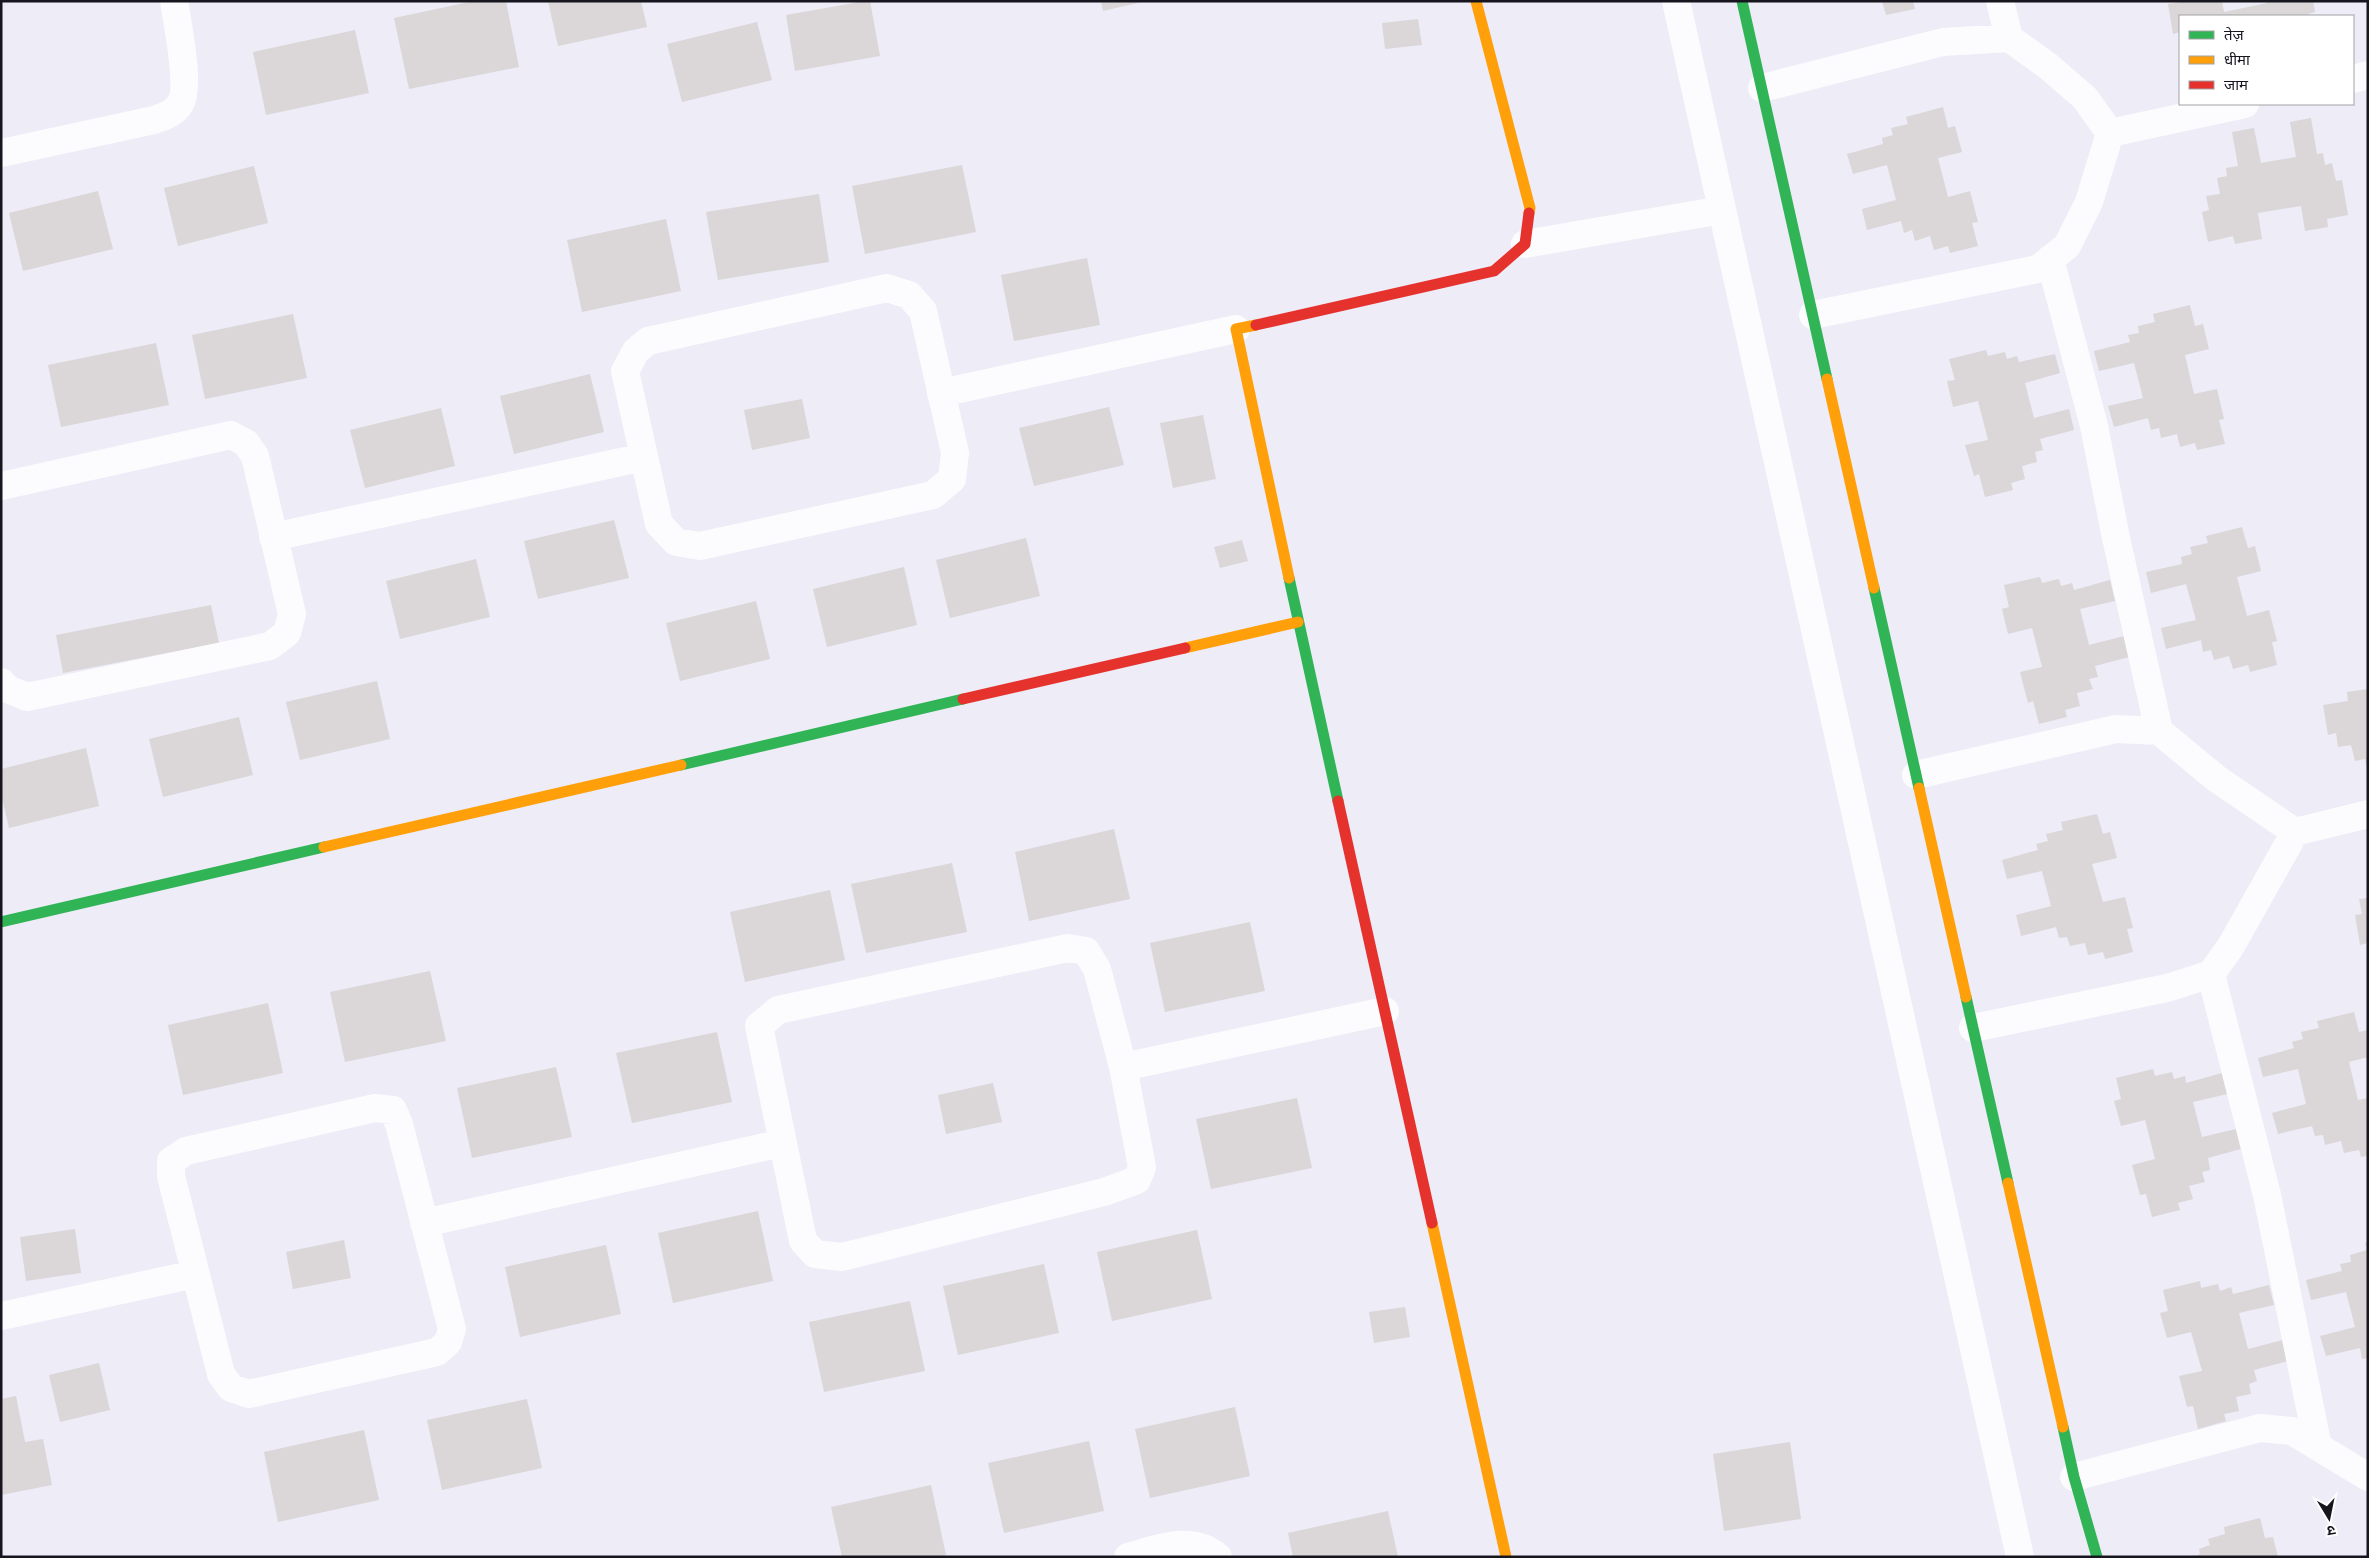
<svg xmlns="http://www.w3.org/2000/svg" width="2369" height="1558" font-family="Rubik,'Noto Sans Devanagari',sans-serif">
  <rect width="100%" height="100%" fill="#edecf7"/>
  <path fill="#dbd6d8" d="M 474,1 L 506,1 L 519,67 L 409,89 L 394,18 Z
    M 548,1 L 641,1 L 647,27 L 558,46 Z
    M 865,1 L 870,1 L 880,56 L 795,71 L 786,15 Z
    M 1101,1 L 1142,1 L 1142,2 L 1103,11 Z
    M 1882,1 L 1913,1 L 1915,9 L 1886,15 Z
    M 2187,1 L 2222,1 L 2224,12 L 2267,3 L 2266,1 L 2313,1 L 2315,12 L 2308,14 L 2309,16 L 2180,16 L 2180,32 L 2173,34 L 2168,4 Z
    M 1418,19 L 1422,45 L 1385,49 L 1382,23 Z
    M 757,22 L 772,80 L 682,102 L 667,44 Z
    M 355,30 L 369,93 L 266,115 L 253,52 Z
    M 1943,107 L 1948,128 L 1955,126 L 1962,152 L 1938,158 L 1948,197 L 1970,191 L 1978,222 L 1972,223 L 1978,246 L 1950,253 L 1948,246 L 1934,250 L 1930,236 L 1915,241 L 1912,230 L 1904,233 L 1901,221 L 1867,230 L 1862,209 L 1896,200 L 1887,165 L 1853,174 L 1847,154 L 1883,144 L 1882,138 L 1893,135 L 1891,128 L 1908,124 L 1906,117 Z
    M 2311,118 L 2317,154 L 2323,153 L 2325,165 L 2332,163 L 2336,181 L 2342,180 L 2348,215 L 2327,219 L 2328,227 L 2305,231 L 2301,206 L 2258,213 L 2262,239 L 2235,244 L 2233,236 L 2208,242 L 2202,212 L 2209,210 L 2206,196 L 2220,194 L 2217,178 L 2227,176 L 2226,168 L 2238,166 L 2232,132 L 2254,128 L 2261,163 L 2296,157 L 2290,122 Z
    M 962,165 L 976,232 L 865,254 L 852,186 Z
    M 254,166 L 268,223 L 178,246 L 164,188 Z
    M 98,191 L 113,249 L 23,271 L 9,213 Z
    M 819,194 L 829,262 L 718,280 L 706,212 Z
    M 666,219 L 681,291 L 582,312 L 567,240 Z
    M 1087,258 L 1100,325 L 1014,341 L 1001,275 Z
    M 2190,305 L 2195,326 L 2203,324 L 2209,349 L 2185,355 L 2194,394 L 2217,389 L 2224,419 L 2219,420 L 2225,444 L 2197,450 L 2195,443 L 2180,447 L 2177,434 L 2161,438 L 2159,428 L 2151,430 L 2148,418 L 2114,427 L 2108,406 L 2143,398 L 2134,363 L 2099,371 L 2094,351 L 2130,342 L 2128,335 L 2139,333 L 2138,326 L 2155,322 L 2153,314 Z
    M 293,314 L 307,378 L 205,399 L 192,335 Z
    M 156,343 L 169,405 L 61,427 L 48,365 Z
    M 1986,350 L 1988,356 L 2005,352 L 2007,359 L 2017,356 L 2019,362 L 2055,354 L 2060,373 L 2025,383 L 2034,418 L 2069,409 L 2074,430 L 2040,439 L 2043,450 L 2035,452 L 2037,462 L 2022,466 L 2025,479 L 2011,483 L 2013,490 L 1985,497 L 1979,474 L 1974,476 L 1965,445 L 1988,440 L 1978,401 L 1953,407 L 1947,381 L 1955,380 L 1949,359 Z
    M 590,374 L 604,432 L 514,454 L 500,396 Z
    M 802,399 L 810,438 L 752,450 L 744,410 Z
    M 1109,407 L 1124,465 L 1034,486 L 1019,428 Z
    M 441,408 L 455,466 L 365,488 L 350,430 Z
    M 1203,415 L 1216,479 L 1173,488 L 1160,423 Z
    M 614,520 L 629,578 L 538,599 L 524,541 Z
    M 2242,527 L 2248,548 L 2255,546 L 2261,571 L 2237,577 L 2247,616 L 2269,610 L 2277,641 L 2272,642 L 2277,665 L 2250,672 L 2248,665 L 2233,669 L 2229,656 L 2214,660 L 2211,650 L 2203,652 L 2201,640 L 2166,649 L 2161,628 L 2196,620 L 2186,584 L 2151,593 L 2146,572 L 2182,564 L 2181,557 L 2192,554 L 2190,547 L 2208,543 L 2206,536 Z
    M 1026,538 L 1040,596 L 950,618 L 936,560 Z
    M 1242,540 L 1248,561 L 1220,568 L 1214,547 Z
    M 476,559 L 490,617 L 400,639 L 386,581 Z
    M 904,567 L 917,625 L 827,647 L 813,589 Z
    M 2040,577 L 2042,583 L 2059,579 L 2061,586 L 2072,583 L 2074,590 L 2110,580 L 2115,601 L 2080,609 L 2089,645 L 2124,636 L 2129,657 L 2095,666 L 2098,677 L 2089,679 L 2093,689 L 2077,693 L 2080,706 L 2065,710 L 2067,717 L 2039,724 L 2033,701 L 2028,703 L 2020,672 L 2042,667 L 2032,628 L 2008,634 L 2002,609 L 2009,607 L 2004,585 Z
    M 756,601 L 770,659 L 680,681 L 666,623 Z
    M 211,605 L 219,643 L 63,673 L 56,635 Z
    M 377,681 L 390,739 L 300,760 L 286,702 Z
    M 2368,689 L 2368,769 L 2367,769 L 2365,759 L 2355,761 L 2351,745 L 2338,747 L 2336,733 L 2328,735 L 2323,705 L 2348,701 L 2347,692 Z
    M 239,717 L 253,775 L 163,797 L 149,739 Z
    M 86,748 L 99,806 L 9,828 L 1,794 L 1,769 Z
    M 2097,814 L 2103,834 L 2110,832 L 2117,858 L 2092,864 L 2103,902 L 2125,897 L 2133,928 L 2127,929 L 2133,952 L 2105,959 L 2103,952 L 2088,955 L 2085,943 L 2070,946 L 2067,937 L 2059,938 L 2056,927 L 2021,936 L 2016,915 L 2051,906 L 2042,871 L 2007,879 L 2002,860 L 2038,850 L 2036,844 L 2048,841 L 2046,834 L 2063,830 L 2061,822 Z
    M 1114,829 L 1130,899 L 1029,921 L 1015,852 Z
    M 952,863 L 967,932 L 866,953 L 851,884 Z
    M 830,890 L 845,960 L 745,982 L 730,912 Z
    M 2368,898 L 2368,943 L 2360,945 L 2355,915 L 2362,914 L 2359,899 Z
    M 1250,922 L 1265,991 L 1165,1012 L 1150,943 Z
    M 430,971 L 446,1041 L 345,1062 L 330,992 Z
    M 268,1003 L 283,1073 L 183,1095 L 168,1025 Z
    M 2354,1012 L 2359,1032 L 2367,1030 L 2368,1035 L 2368,1057 L 2349,1062 L 2358,1100 L 2368,1098 L 2368,1156 L 2361,1157 L 2359,1150 L 2344,1153 L 2341,1141 L 2325,1145 L 2323,1135 L 2315,1136 L 2312,1126 L 2278,1134 L 2272,1113 L 2306,1104 L 2298,1069 L 2263,1077 L 2258,1058 L 2294,1048 L 2292,1042 L 2303,1039 L 2301,1032 L 2319,1028 L 2317,1021 Z
    M 717,1032 L 732,1102 L 632,1123 L 616,1053 Z
    M 556,1067 L 572,1137 L 472,1158 L 457,1088 Z
    M 2153,1069 L 2155,1076 L 2172,1072 L 2174,1079 L 2185,1076 L 2186,1083 L 2222,1073 L 2227,1094 L 2193,1102 L 2202,1137 L 2236,1129 L 2241,1149 L 2208,1158 L 2210,1170 L 2202,1172 L 2205,1182 L 2189,1186 L 2193,1199 L 2178,1203 L 2180,1210 L 2152,1217 L 2146,1194 L 2140,1195 L 2132,1165 L 2155,1159 L 2145,1120 L 2121,1126 L 2114,1101 L 2121,1099 L 2116,1078 Z
    M 993,1083 L 1002,1122 L 946,1134 L 938,1095 Z
    M 1297,1098 L 1312,1168 L 1211,1189 L 1196,1119 Z
    M 758,1211 L 773,1281 L 673,1303 L 658,1233 Z
    M 75,1229 L 81,1273 L 26,1281 L 20,1237 Z
    M 1197,1230 L 1212,1299 L 1112,1321 L 1097,1252 Z
    M 344,1240 L 351,1278 L 293,1289 L 286,1252 Z
    M 2368,1242 L 2368,1358 L 2362,1359 L 2360,1348 L 2326,1356 L 2320,1336 L 2355,1327 L 2346,1292 L 2311,1300 L 2306,1280 L 2342,1271 L 2340,1264 L 2351,1262 L 2350,1255 L 2367,1250 L 2365,1243 Z
    M 606,1245 L 621,1314 L 520,1337 L 505,1267 Z
    M 1044,1264 L 1059,1333 L 958,1355 L 943,1286 Z
    M 2200,1281 L 2201,1288 L 2218,1284 L 2220,1291 L 2231,1287 L 2233,1294 L 2269,1285 L 2274,1305 L 2239,1313 L 2248,1349 L 2283,1340 L 2288,1361 L 2254,1370 L 2257,1381 L 2249,1384 L 2251,1394 L 2236,1397 L 2239,1411 L 2224,1414 L 2226,1421 L 2198,1429 L 2193,1406 L 2187,1407 L 2179,1376 L 2202,1371 L 2191,1332 L 2167,1338 L 2160,1313 L 2168,1311 L 2163,1290 Z
    M 910,1301 L 925,1371 L 824,1392 L 809,1322 Z
    M 1405,1307 L 1410,1337 L 1374,1343 L 1369,1312 Z
    M 99,1363 L 110,1410 L 60,1422 L 49,1375 Z
    M 16,1396 L 25,1442 L 43,1439 L 52,1485 L 1,1495 L 1,1399 Z
    M 527,1399 L 542,1468 L 442,1490 L 427,1420 Z
    M 1235,1407 L 1250,1476 L 1150,1498 L 1135,1429 Z
    M 364,1430 L 379,1500 L 278,1522 L 264,1452 Z
    M 1089,1441 L 1104,1511 L 1004,1533 L 988,1463 Z
    M 1790,1442 L 1801,1519 L 1724,1531 L 1713,1454 Z
    M 931,1485 L 946,1555 L 936,1557 L 842,1557 L 831,1507 Z
    M 1388,1511 L 1398,1557 L 1293,1557 L 1288,1533 Z
    M 2260,1518 L 2265,1538 L 2273,1537 L 2278,1557 L 2194,1557 L 2200,1554 L 2199,1549 L 2210,1545 L 2208,1539 L 2225,1534 L 2224,1527 Z"/>
  <g fill="none" stroke-linecap="round" stroke-linejoin="round">
    <path stroke="#fcfcfe" stroke-width="28" d="M 1676,1 L 2020,1557
      M 2000,1 L 2009,38
      M 2353,79 L 2368,75
      M 1762,88 L 1943,42 L 2009,38 L 2048,66 L 2085,98 L 2110,133 L 2245,104
      M 1,153 L 154,120 C 163,117 175,113 180,104 C 191,88 177,22 174,1
      M 1525,244 L 1722,210
      M 2050,259 L 2094,426 L 2116,538 L 2159,731
      M 887,288 L 909,295 L 923,311 L 955,453 L 952,479 L 933,495 L 700,546 L 676,542 L 659,524 L 625,371 L 636,351 L 648,341 Z
      M 1813,315 L 2038,269 L 2067,246 L 2089,202 L 2110,133
      M 941,393 L 1236,329
      M 1,486 L 231,435 L 246,443 L 255,456 L 292,614 L 287,633 L 270,646 L 27,697 L 8,689 L 1,682
      M 273,537 L 644,457
      M 1916,775 L 2116,729 L 2159,731 L 2217,779 L 2295,832 L 2368,814
      M 1068,948 L 1086,951 L 1097,969 L 1123,1067 L 1142,1167 L 1137,1180 L 1104,1192 L 842,1257 L 815,1254 L 803,1241 L 759,1026 L 778,1010 Z
      M 2211,974 L 2267,1195 L 2318,1447
      M 1973,1028 L 2167,988 L 2211,974 L 2231,946 L 2295,832
      M 1123,1067 L 1385,1011
      M 375,1108 L 393,1110 L 399,1124 L 452,1329 L 448,1342 L 437,1352 L 249,1394 L 231,1388 L 221,1374 L 171,1176 L 171,1161 L 186,1151 Z
      M 424,1223 L 782,1143
      M 1,1316 L 195,1274
      M 2074,1477 L 2260,1428 L 2292,1431 L 2368,1477
      M 1128,1557 C 1157,1549 1192,1534 1218,1557"/>
    <path stroke="#30b455" stroke-width="11" d="M 1742,1 L 1827,379
      M 1289,578 L 1338,801
      M 1874,588 L 1919,788
      M 681,765 L 963,699
      M 1,922 L 324,847
      M 1966,997 L 2008,1183
      M 2063,1427 L 2074,1477 L 2097,1557"/>
    <path stroke="#ff9f0a" stroke-width="11" d="M 1476,1 L 1530,208 L 1529,213
      M 1256,325 L 1236,329 L 1289,578
      M 1827,379 L 1874,588
      M 1185,648 L 1298,622
      M 1919,788 L 1966,997
      M 324,847 L 681,765
      M 2008,1183 L 2063,1427
      M 1432,1223 L 1506,1557"/>
    <path stroke="#e5322d" stroke-width="11" d="M 1256,325 L 1494,271 L 1525,244 L 1529,213
      M 963,699 L 1185,648
      M 1338,801 L 1432,1223"/>
  </g>
  <rect width="2369" height="1558" fill="none" stroke="#17151e" stroke-width="5"/>
  <rect x="2179" y="15" width="175" height="90" fill="#ffffff" stroke="#a2a1a5"/>
  <rect x="2189" y="31" width="25" height="8" fill="#30b455" stroke="#a2a1a5"/>
  <text x="2224" y="40" font-size="15" fill="#17151e">तेज़</text>
  <rect x="2189" y="56" width="25" height="8" fill="#ff9f0a" stroke="#a2a1a5"/>
  <text x="2224" y="65" font-size="15" fill="#17151e">धीमा</text>
  <rect x="2189" y="81" width="25" height="8" fill="#e5322d" stroke="#a2a1a5"/>
  <text x="2224" y="90" font-size="15" fill="#17151e">जाम</text>
  <g transform="translate(2329 1518) rotate(170)" stroke="#ffffff" stroke-width="4" paint-order="stroke">
  <path d="M0-4L9 19L0 12L-9 19Z" fill="#17151e"/>
  <text y="-8" font-size="14" font-weight="bold" text-anchor="middle" fill="#17151e">उ</text>
  </g>
</svg>
